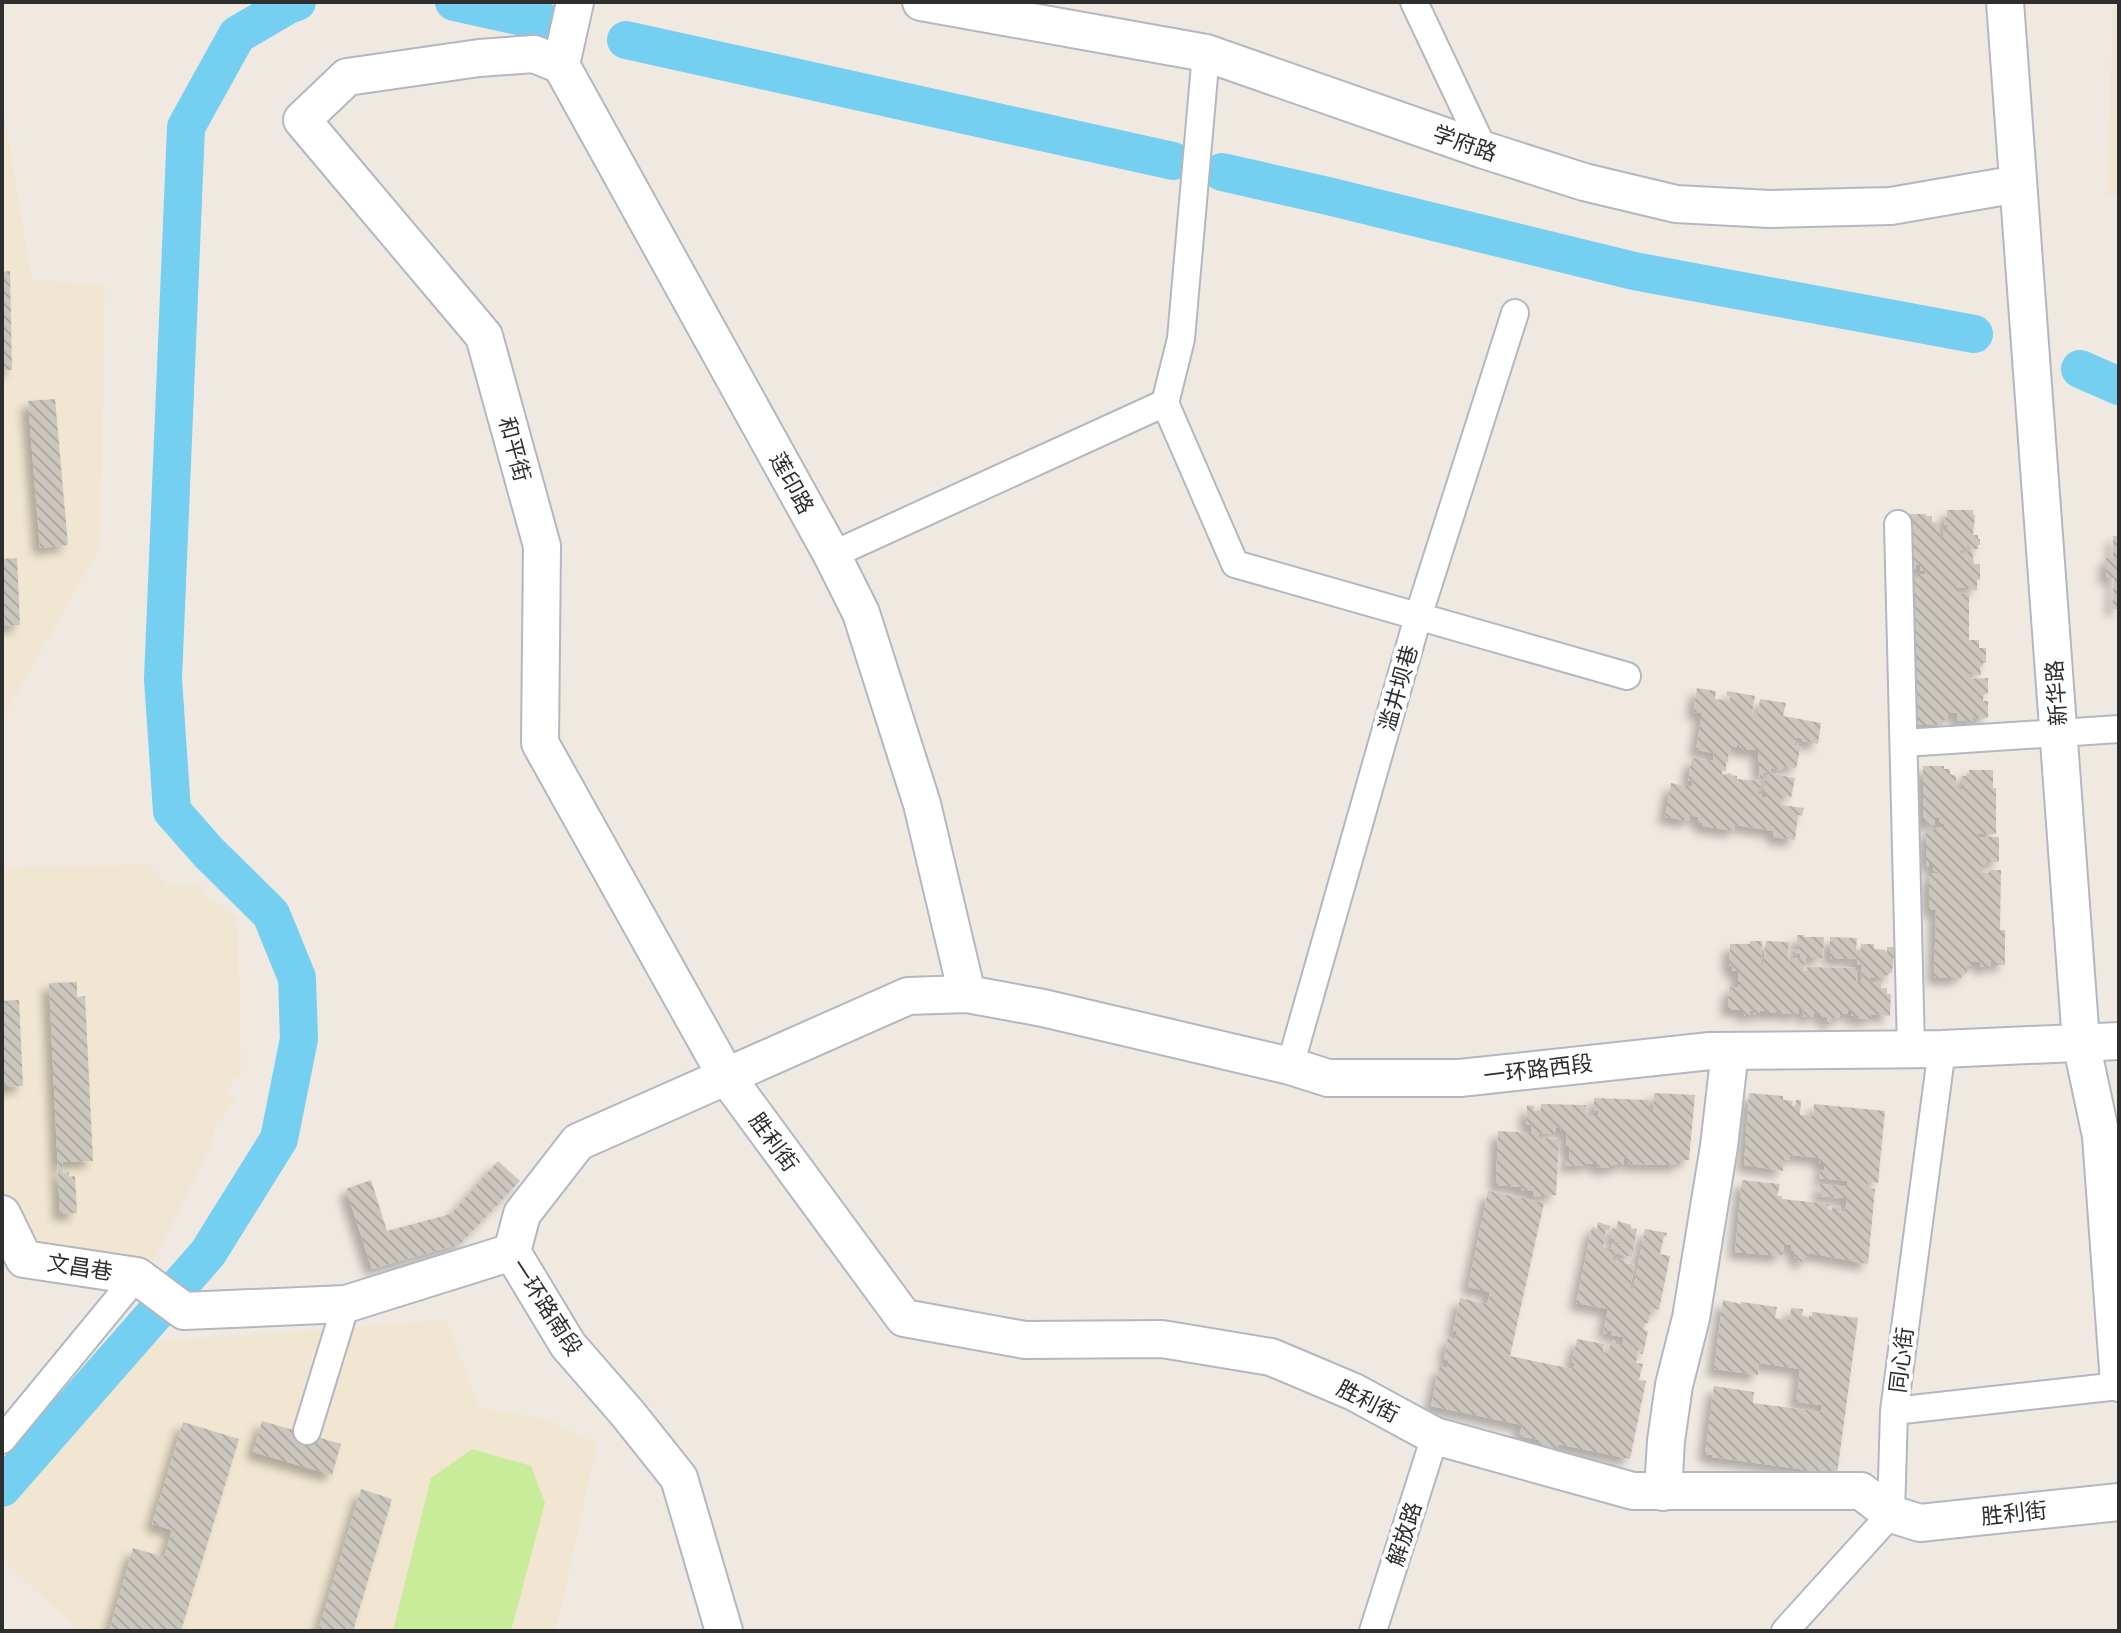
<svg xmlns="http://www.w3.org/2000/svg" width="2121" height="1633" font-family="'Source Sans 3','Noto Sans SC',sans-serif">
  <defs>
    <pattern id="building-back-hatch" width="6" height="6" patternUnits="userSpaceOnUse" patternTransform="scale(2)"><rect width="6" height="6" fill="#cbc7bf"/><path d="M-1 5l2 2M0 0l6 6M5-1l2 2" fill="none" stroke="#afaba4"/></pattern>
    <filter id="shadow"><feDropShadow dx="-7" dy="7" stdDeviation="4" flood-color="#0004"/></filter>
  </defs>
  <rect width="100%" height="100%" fill="#efe9e1"/>
  <path fill="#f0e6d1" d="M 2113,2 L 2119,2 L 2119,197 L 2107,195 Z
    M 2,102 L 32,280 L 105,285 L 100,547 L 2,719 Z
    M 150,865 L 168,886 L 202,885 L 203,894 L 237,917 L 241,1066 L 240,1078 L 232,1078 L 232,1084 L 229,1086 L 228,1095 L 235,1096 L 235,1100 L 213,1129 L 214,1139 L 152,1263 L 31,1244 L 2,1188 L 2,867 Z
    M 446,1320 L 480,1408 L 544,1418 L 597,1443 L 556,1631 L 74,1631 L 75,1627 L 2,1559 L 2,1505 L 148,1342 Z"/>
  <path fill="#c9ec9a" d="M 472,1449 L 531,1466 L 545,1503 L 511,1631 L 393,1631 L 431,1478 Z"/>
  <g fill="none" stroke-linecap="round" stroke-linejoin="round">
    <path stroke="#75cff0" stroke-width="38" d="M 454,2 L 545,22
      M 626,40 L 1173,161
      M 1222,172 L 1328,196 L 1634,271 L 1974,334
      M 2080,369 L 2119,386
      M 2,1488 L 208,1253 L 279,1139 L 299,1039 L 297,978 L 271,914 L 209,853 L 172,811 L 163,679 L 186,127 L 237,35 L 288,5 L 297,2"/>
  </g>
  <path fill="url(#building-back-hatch)" filter="url(#shadow)" d="M 10,271 L 12,370 L 5,370 L 5,374 L 2,374 L 2,272 Z
    M 55,399 L 68,545 L 40,548 L 28,401 Z
    M 1947,510 L 1973,510 L 1973,515 L 1975,515 L 1973,535 L 1978,535 L 1978,539 L 1980,539 L 1980,545 L 1978,545 L 1978,549 L 1973,549 L 1973,546 L 1967,546 L 1967,550 L 1960,550 L 1960,554 L 1967,554 L 1967,551 L 1972,551 L 1974,564 L 1980,564 L 1980,580 L 1977,580 L 1977,590 L 1972,590 L 1972,586 L 1968,586 L 1968,588 L 1959,587 L 1959,594 L 1969,594 L 1969,640 L 1979,640 L 1979,648 L 1986,648 L 1986,663 L 1983,663 L 1983,666 L 1980,666 L 1981,675 L 1973,675 L 1973,672 L 1969,672 L 1969,679 L 1988,678 L 1988,693 L 1983,695 L 1983,701 L 1988,701 L 1988,718 L 1973,718 L 1973,721 L 1962,721 L 1957,720 L 1957,713 L 1948,713 L 1948,720 L 1942,720 L 1942,725 L 1916,725 L 1917,657 L 1911,657 L 1910,621 L 1920,622 L 1915,617 L 1915,611 L 1911,611 L 1908,578 L 1918,578 L 1918,574 L 1925,574 L 1925,571 L 1920,571 L 1920,565 L 1916,565 L 1916,573 L 1908,573 L 1905,514 L 1926,514 L 1926,516 L 1932,516 L 1932,522 L 1937,523 L 1937,531 L 1940,531 L 1940,537 L 1943,537 L 1943,529 L 1947,529 L 1947,525 L 1944,525 L 1944,518 L 1947,518 Z
    M 2113,536 L 2119,536 L 2119,609 L 2112,609 L 2114,578 L 2106,578 L 2106,558 L 2113,558 Z
    M 17,558 L 20,625 L 5,626 L 2,559 Z
    M 1697,688 L 1716,691 L 1715,699 L 1730,701 L 1730,696 L 1727,695 L 1727,691 L 1755,696 L 1752,713 L 1758,714 L 1760,699 L 1786,703 L 1783,716 L 1821,723 L 1818,744 L 1802,741 L 1803,739 L 1797,737 L 1793,746 L 1798,747 L 1797,743 L 1801,744 L 1796,769 L 1784,765 L 1782,770 L 1771,768 L 1770,773 L 1763,773 L 1763,778 L 1760,778 L 1758,750 L 1742,750 L 1742,748 L 1739,748 L 1739,745 L 1737,745 L 1737,747 L 1731,747 L 1731,755 L 1728,755 L 1728,762 L 1726,762 L 1726,771 L 1722,771 L 1722,775 L 1731,773 L 1731,775 L 1737,776 L 1737,779 L 1761,781 L 1761,788 L 1758,788 L 1758,794 L 1762,794 L 1762,797 L 1766,797 L 1766,793 L 1763,793 L 1763,786 L 1765,786 L 1765,779 L 1768,779 L 1768,773 L 1795,778 L 1791,798 L 1783,794 L 1781,805 L 1804,808 L 1802,816 L 1798,815 L 1795,840 L 1773,837 L 1774,831 L 1735,825 L 1734,831 L 1702,826 L 1702,823 L 1698,822 L 1699,817 L 1690,815 L 1689,821 L 1665,817 L 1671,783 L 1692,787 L 1693,781 L 1688,780 L 1692,758 L 1713,761 L 1714,753 L 1696,750 L 1702,713 L 1693,712 Z
    M 1923,766 L 1944,766 L 1944,769 L 1950,769 L 1950,774 L 1956,776 L 1956,784 L 1958,784 L 1958,789 L 1962,789 L 1962,776 L 1967,776 L 1967,773 L 1969,773 L 1969,770 L 1993,770 L 1993,788 L 1996,788 L 1996,834 L 1978,834 L 1978,837 L 1999,837 L 1999,862 L 1986,862 L 1986,865 L 1982,865 L 1982,873 L 1989,873 L 1989,870 L 2001,870 L 2000,930 L 2005,930 L 2005,965 L 1994,965 L 1994,962 L 1991,962 L 1991,967 L 1980,967 L 1980,962 L 1972,961 L 1972,966 L 1967,966 L 1967,973 L 1961,973 L 1961,978 L 1934,978 L 1936,910 L 1929,910 L 1929,873 L 1939,874 L 1939,873 L 1933,870 L 1933,863 L 1929,863 L 1929,867 L 1926,867 L 1926,830 L 1936,830 L 1936,827 L 1944,827 L 1944,824 L 1939,824 L 1939,818 L 1935,818 L 1935,825 L 1927,825 L 1927,821 L 1923,821 Z
    M 1797,935 L 1804,935 L 1804,937 L 1824,937 L 1823,958 L 1806,958 L 1803,971 L 1807,971 L 1807,967 L 1857,968 L 1856,982 L 1861,982 L 1862,965 L 1857,964 L 1857,959 L 1830,959 L 1830,937 L 1857,938 L 1856,950 L 1861,950 L 1861,944 L 1874,944 L 1874,949 L 1885,950 L 1887,953 L 1887,947 L 1895,947 L 1892,972 L 1883,978 L 1883,981 L 1879,980 L 1879,978 L 1870,977 L 1870,982 L 1881,982 L 1881,988 L 1887,988 L 1887,994 L 1891,994 L 1890,1016 L 1871,1014 L 1871,1019 L 1856,1018 L 1855,1016 L 1851,1016 L 1851,1011 L 1848,1011 L 1848,1014 L 1840,1014 L 1840,1017 L 1832,1019 L 1832,1024 L 1827,1024 L 1827,1017 L 1820,1017 L 1820,1013 L 1814,1012 L 1814,1017 L 1809,1017 L 1809,1015 L 1804,1017 L 1802,1009 L 1799,1009 L 1799,1014 L 1779,1013 L 1776,1010 L 1776,1013 L 1766,1013 L 1766,1011 L 1760,1011 L 1760,1015 L 1753,1015 L 1753,1011 L 1750,1011 L 1750,1016 L 1745,1016 L 1743,1010 L 1728,1010 L 1729,987 L 1738,988 L 1738,971 L 1732,971 L 1732,966 L 1729,966 L 1730,944 L 1750,944 L 1750,941 L 1762,941 L 1761,965 L 1763,965 L 1766,941 L 1789,942 L 1788,956 L 1789,961 L 1792,961 L 1792,958 L 1800,959 L 1800,954 L 1793,954 L 1793,949 L 1800,949 L 1800,943 L 1797,943 Z
    M 77,982 L 77,997 L 85,996 L 93,1161 L 62,1162 L 63,1173 L 69,1172 L 69,1177 L 75,1176 L 77,1213 L 60,1214 L 49,983 Z
    M 19,1000 L 23,1086 L 2,1087 L 2,1001 Z
    M 1654,1093 L 1695,1095 L 1689,1160 L 1679,1160 L 1679,1165 L 1629,1164 L 1627,1159 L 1624,1159 L 1624,1165 L 1613,1165 L 1613,1168 L 1596,1167 L 1596,1161 L 1593,1161 L 1593,1164 L 1585,1163 L 1585,1166 L 1565,1165 L 1565,1160 L 1569,1160 L 1570,1148 L 1566,1148 L 1567,1131 L 1560,1131 L 1561,1128 L 1556,1127 L 1554,1134 L 1539,1133 L 1539,1138 L 1559,1139 L 1556,1195 L 1542,1195 L 1541,1192 L 1541,1197 L 1533,1197 L 1533,1191 L 1521,1191 L 1521,1187 L 1496,1185 L 1498,1131 L 1531,1133 L 1531,1125 L 1526,1124 L 1527,1105 L 1534,1106 L 1534,1111 L 1541,1111 L 1541,1104 L 1586,1105 L 1586,1115 L 1598,1115 L 1598,1111 L 1594,1111 L 1594,1098 L 1649,1100 L 1649,1110 L 1653,1110 Z
    M 1749,1093 L 1783,1096 L 1783,1100 L 1793,1101 L 1792,1106 L 1795,1106 L 1796,1100 L 1801,1100 L 1800,1115 L 1813,1116 L 1814,1104 L 1885,1111 L 1878,1183 L 1867,1181 L 1867,1188 L 1875,1189 L 1868,1264 L 1809,1253 L 1809,1257 L 1805,1256 L 1805,1262 L 1798,1261 L 1799,1258 L 1794,1257 L 1795,1251 L 1791,1251 L 1792,1245 L 1784,1245 L 1782,1256 L 1735,1252 L 1742,1180 L 1780,1184 L 1777,1196 L 1782,1196 L 1782,1199 L 1829,1204 L 1828,1209 L 1832,1210 L 1833,1206 L 1841,1207 L 1840,1211 L 1845,1212 L 1847,1198 L 1819,1196 L 1820,1184 L 1847,1187 L 1848,1181 L 1819,1178 L 1820,1170 L 1824,1171 L 1824,1163 L 1819,1163 L 1820,1158 L 1790,1155 L 1790,1160 L 1784,1159 L 1783,1171 L 1744,1165 Z
    M 498,1161 L 520,1181 L 460,1244 L 372,1269 L 346,1189 L 371,1180 L 387,1231 L 451,1214 Z
    M 1488,1191 L 1544,1203 L 1510,1356 L 1573,1369 L 1575,1363 L 1572,1362 L 1577,1339 L 1604,1344 L 1603,1352 L 1607,1353 L 1613,1340 L 1616,1340 L 1615,1344 L 1622,1345 L 1624,1337 L 1611,1335 L 1612,1331 L 1607,1330 L 1606,1334 L 1603,1333 L 1608,1309 L 1576,1303 L 1592,1227 L 1597,1229 L 1598,1222 L 1610,1226 L 1609,1231 L 1606,1230 L 1603,1247 L 1611,1249 L 1612,1243 L 1619,1245 L 1620,1243 L 1614,1242 L 1615,1239 L 1611,1238 L 1613,1228 L 1616,1229 L 1618,1221 L 1631,1225 L 1631,1228 L 1637,1229 L 1632,1257 L 1615,1253 L 1611,1261 L 1617,1263 L 1618,1258 L 1625,1260 L 1624,1263 L 1635,1265 L 1630,1288 L 1633,1289 L 1645,1229 L 1667,1233 L 1666,1237 L 1664,1236 L 1660,1254 L 1670,1256 L 1659,1310 L 1652,1308 L 1648,1323 L 1645,1323 L 1643,1330 L 1648,1331 L 1643,1354 L 1640,1354 L 1641,1351 L 1638,1350 L 1636,1363 L 1643,1364 L 1639,1380 L 1646,1381 L 1630,1459 L 1558,1444 L 1556,1454 L 1537,1450 L 1539,1440 L 1519,1436 L 1522,1425 L 1431,1406 L 1439,1367 L 1447,1368 L 1449,1361 L 1444,1359 L 1448,1337 L 1455,1339 L 1457,1331 L 1453,1330 L 1460,1298 L 1487,1304 L 1490,1292 L 1468,1287 Z
    M 1723,1300 L 1741,1304 L 1741,1302 L 1777,1307 L 1775,1318 L 1782,1319 L 1790,1320 L 1791,1308 L 1803,1309 L 1802,1315 L 1809,1318 L 1809,1316 L 1812,1316 L 1812,1312 L 1858,1318 L 1837,1474 L 1712,1457 L 1712,1455 L 1705,1454 L 1714,1386 L 1754,1392 L 1753,1403 L 1821,1412 L 1822,1405 L 1796,1402 L 1800,1369 L 1759,1363 L 1758,1375 L 1714,1369 Z
    M 262,1421 L 341,1444 L 332,1475 L 253,1452 Z
    M 183,1422 L 239,1439 L 181,1631 L 109,1631 L 133,1548 L 164,1557 L 172,1530 L 152,1524 Z
    M 361,1489 L 392,1499 L 353,1631 L 318,1631 Z"/>
  <g fill="none" stroke-linecap="round" stroke-linejoin="round">
    <g stroke="#b4b7c1" stroke-width="30">
      <path id="street" d="M 1414,2 L 1484,150
        M 1206,53 L 1181,339 L 1165,403 L 1235,564 L 1627,676
        M 1898,524 L 1911,1050
        M 832,555 L 1165,403
        M 1904,743 L 2119,729
        M 1290,1066 L 1418,617 L 1515,313
        M 1894,1411 L 2119,1386
        M 307,1431 L 346,1304
        M 2,1440 L 137,1276
        M 1373,1631 L 1435,1436
        M 1785,1631 L 1891,1514 L 1894,1411 L 1942,1049"/>
    </g>
    <g stroke="#b4b7c1" stroke-width="40">
      <path id="secondary" d="M 575,2 L 561,65 L 832,555 L 861,613 L 922,804 L 967,994
        M 921,2 L 1206,53 L 1484,150 L 1584,182 L 1676,204 L 1770,209 L 1891,206 L 2018,184
        M 2005,2 L 2081,1042 L 2101,1136 L 2119,1383
        M 561,65 L 534,54 L 479,58 L 347,77 L 302,120 L 484,336 L 542,546 L 540,743 L 726,1076 L 904,1318 L 1025,1340 L 1162,1339 L 1271,1357 L 1354,1392 L 1435,1436 L 1633,1491 L 1861,1491 L 1891,1514 L 1920,1523 L 2119,1502
        M 2,1214 L 24,1259 L 137,1276 L 184,1311 L 346,1304 L 512,1252
        M 1663,1492 L 1666,1441 L 1674,1385 L 1691,1318 L 1719,1146 L 1730,1051
        M 724,1631 L 679,1478 L 628,1414 L 568,1345 L 512,1252 L 522,1214 L 578,1142 L 908,996 L 967,994 L 1043,1008 L 1290,1066 L 1328,1078 L 1460,1078 L 1710,1051 L 1942,1049 L 2119,1041"/>
    </g>
    <use href="#street" stroke="#fff" stroke-width="26"/>
    <use href="#secondary" stroke="#fff" stroke-width="36"/>
  </g>
  <g text-anchor="middle" stroke-width="8" stroke-linejoin="round" paint-order="stroke">
    <g font-size="22" fill="#2e2e2e" stroke="#fff">
      <text transform="translate(1465 143) rotate(19)" y="8">学府路</text>
      <text transform="translate(515 449) rotate(75)" y="8">和平街</text>
      <text transform="translate(792 483) rotate(61)" y="8">莲印路</text>
      <text transform="translate(1398 688) rotate(-74)" y="8">滥井坝巷</text>
      <text transform="translate(2056 693) rotate(-94)" y="8">新华路</text>
      <text transform="translate(1538 1069) rotate(-7)" y="8">一环路西段</text>
      <text transform="translate(774 1142) rotate(54)" y="8">胜利街</text>
      <text transform="translate(80 1267) rotate(9)" y="8">文昌巷</text>
      <text transform="translate(547 1307) rotate(57)" y="8">一环路南段</text>
      <text transform="translate(1901 1360) rotate(-83)" y="8">同心街</text>
      <text transform="translate(1368 1401) rotate(27)" y="8">胜利街</text>
      <text transform="translate(2014 1513) rotate(-6)" y="8">胜利街</text>
      <text transform="translate(1404 1534) rotate(-72)" y="8">解放路</text>
    </g>
  </g>
  <rect width="2121" height="1633" fill="none" stroke="#2e2e2e" stroke-width="8"/>
</svg>
